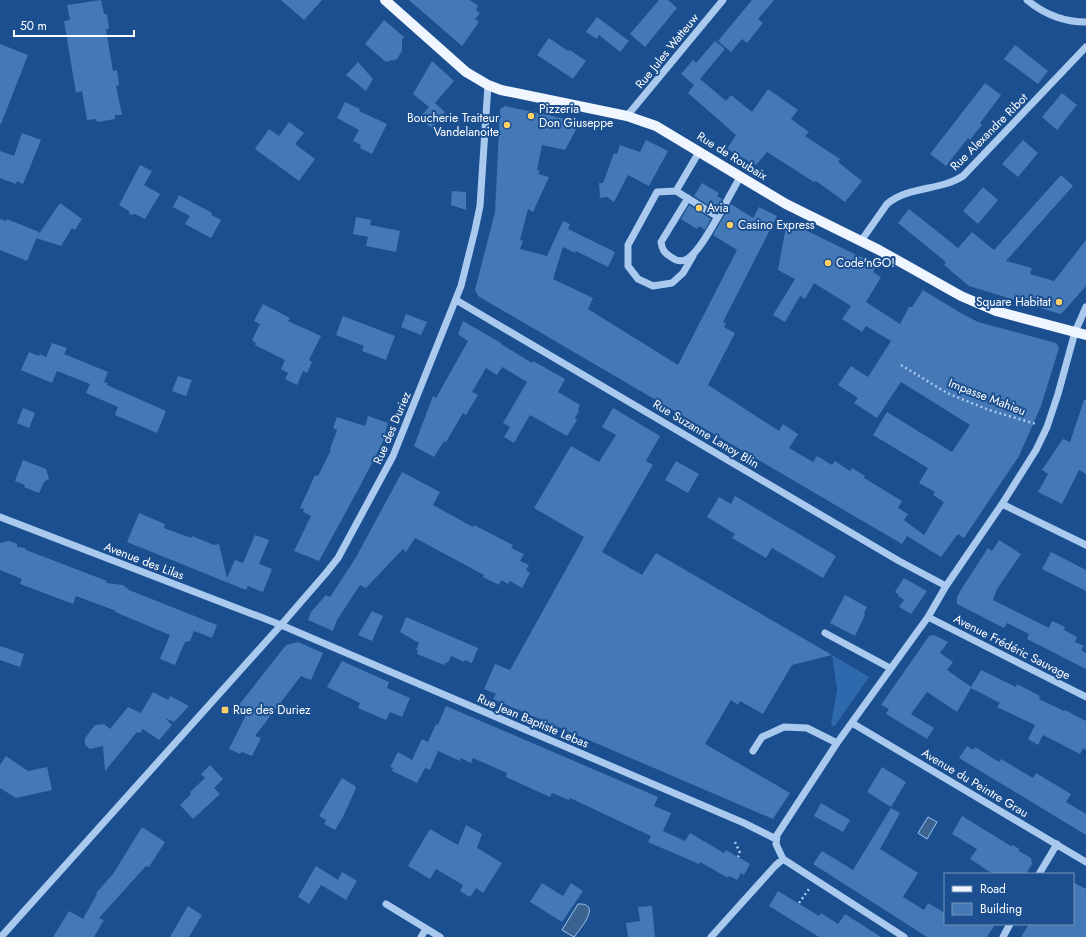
<svg xmlns="http://www.w3.org/2000/svg" width="1086" height="937" font-family="Jost,sans-serif">
  <rect width="100%" height="100%" fill="#1b4f8f"/>
  <path fill="#2e69ad" d="M 832,655 L 869,677 L 834,727 L 831,724 L 837,690 Z"/>
  <path fill="#3c6290" stroke="#9cc4f0" d="M 928,817 L 937,822 L 927,839 L 918,833 Z
    M 578,904 C 603,903 580,929 574,937 L 562,930 Z"/>
  <path fill="#4478b7" d="M 101,0 L 104,14 L 107,14 L 109,29 L 106,29 L 108,42 L 113,71 L 117,70 L 119,85 L 116,86 L 122,115 L 115,115 L 115,119 L 97,122 L 96,119 L 87,120 L 82,91 L 76,93 L 64,21 L 70,20 L 67,5 Z
    M 281,0 L 322,0 L 304,20 Z
    M 409,0 L 470,0 L 478,6 L 476,10 L 480,13 L 475,19 L 479,22 L 462,46 Z
    M 659,0 L 668,0 L 677,8 L 645,47 L 630,34 Z
    M 752,0 L 774,0 L 758,19 L 763,23 L 747,43 L 742,39 L 731,52 L 718,41 Z
    M 597,17 L 629,41 L 620,52 L 599,35 L 597,39 L 586,32 Z
    M 384,20 L 404,37 L 402,40 L 402,51 L 397,59 L 386,62 L 365,44 Z
    M 549,38 L 568,51 L 570,50 L 586,61 L 573,79 L 537,55 Z
    M 715,41 L 725,49 L 700,79 L 726,101 L 731,95 L 752,112 L 768,89 L 798,110 L 791,119 L 809,132 L 805,136 L 840,159 L 838,162 L 862,181 L 845,202 L 816,181 L 814,182 L 767,152 L 756,165 L 727,149 L 736,135 L 688,93 L 694,85 L 681,74 L 693,60 L 696,63 Z
    M 0,44 L 28,55 L 1,124 L 0,124 Z
    M 1015,45 L 1048,71 L 1038,84 L 1004,59 Z
    M 432,61 L 454,81 L 435,103 L 445,112 L 432,128 L 419,118 L 429,107 L 413,94 Z
    M 358,62 L 373,79 L 366,91 L 346,75 Z
    M 985,83 L 1001,95 L 980,123 L 982,125 L 976,132 L 970,140 L 968,138 L 946,166 L 930,154 Z
    M 1062,93 L 1077,105 L 1057,130 L 1042,117 Z
    M 345,102 L 360,109 L 359,111 L 387,124 L 372,154 L 360,148 L 361,145 L 353,141 L 359,130 L 337,118 Z
    M 505,106 L 580,122 L 565,150 L 542,145 L 537,170 L 540,171 L 538,174 L 549,177 L 533,212 L 528,209 L 520,240 L 523,241 L 520,249 L 547,256 L 563,221 L 570,224 L 568,229 L 615,252 L 608,267 L 576,251 L 575,253 L 563,247 L 553,279 L 593,298 L 588,309 L 678,365 L 737,250 L 713,235 L 731,204 L 753,218 L 759,207 L 777,216 L 723,322 L 726,323 L 724,327 L 735,333 L 708,385 L 779,431 L 783,424 L 798,434 L 789,448 L 813,462 L 817,456 L 832,465 L 835,461 L 850,471 L 852,468 L 865,476 L 864,478 L 902,501 L 898,508 L 908,514 L 904,520 L 924,535 L 944,502 L 933,495 L 935,492 L 919,483 L 928,468 L 873,435 L 887,412 L 952,452 L 970,425 L 901,382 L 877,418 L 854,403 L 858,398 L 838,385 L 851,366 L 868,377 L 891,341 L 866,326 L 862,332 L 842,319 L 851,306 L 814,283 L 805,299 L 800,296 L 785,322 L 773,315 L 795,279 L 778,270 L 787,221 L 877,265 L 873,272 L 881,277 L 866,302 L 900,324 L 909,307 L 912,307 L 923,290 L 959,312 L 978,322 L 1056,343 L 1059,348 L 1041,406 L 1019,456 L 964,538 L 958,534 L 941,557 L 907,536 L 902,544 L 478,296 L 475,290 L 495,212 L 500,109 Z
    M 289,122 L 304,133 L 295,144 L 315,159 L 299,181 L 255,149 L 269,129 L 279,136 Z
    M 22,133 L 41,140 L 23,184 L 17,181 L 16,184 L 0,178 L 0,151 L 14,156 Z
    M 646,140 L 668,151 L 649,186 L 628,175 L 614,202 L 607,197 L 600,198 L 599,183 L 603,183 L 614,153 L 617,154 L 620,145 L 640,152 Z
    M 1023,140 L 1038,153 L 1018,177 L 1002,164 Z
    M 140,165 L 152,171 L 144,185 L 160,194 L 145,219 L 135,214 L 130,215 L 129,211 L 119,205 Z
    M 1061,175 L 1073,186 L 1006,261 L 1032,268 L 1030,274 L 1054,281 L 1086,240 L 1086,286 L 1063,312 L 1060,314 L 969,286 L 944,265 L 946,262 L 898,223 L 909,209 L 958,248 L 972,232 L 994,250 Z
    M 702,183 L 719,193 L 717,196 L 722,199 L 716,210 L 694,196 Z
    M 983,187 L 998,200 L 978,224 L 963,211 Z
    M 452,191 L 466,192 L 466,210 L 451,205 Z
    M 179,195 L 212,213 L 211,215 L 221,220 L 211,238 L 185,224 L 190,216 L 173,207 Z
    M 60,203 L 82,219 L 75,230 L 72,228 L 61,246 L 36,238 Z
    M 689,205 L 711,219 L 705,230 L 699,226 L 697,229 L 681,219 Z
    M 356,217 L 371,220 L 370,225 L 400,231 L 396,252 L 366,246 L 368,237 L 353,234 Z
    M 0,219 L 6,221 L 7,219 L 39,232 L 27,261 L 0,250 Z
    M 263,304 L 290,318 L 288,321 L 321,336 L 309,360 L 312,362 L 307,373 L 303,371 L 297,385 L 285,379 L 288,373 L 281,369 L 285,360 L 255,345 L 256,343 L 252,340 L 260,324 L 254,321 Z
    M 406,314 L 427,322 L 421,335 L 401,327 Z
    M 343,316 L 395,336 L 386,360 L 362,351 L 364,346 L 336,335 Z
    M 463,321 L 501,343 L 501,344 L 532,363 L 533,361 L 565,379 L 558,392 L 580,405 L 578,409 L 579,411 L 575,418 L 577,420 L 567,436 L 530,415 L 514,443 L 504,437 L 510,427 L 503,423 L 527,382 L 502,367 L 497,375 L 486,368 L 472,392 L 478,395 L 466,415 L 463,413 L 446,442 L 444,441 L 434,457 L 414,446 L 433,396 L 436,398 L 468,341 L 458,334 Z
    M 52,343 L 67,348 L 64,354 L 108,372 L 104,382 L 108,383 L 107,385 L 166,411 L 157,433 L 115,415 L 118,407 L 86,393 L 90,384 L 57,371 L 52,383 L 21,370 L 29,352 L 39,356 L 40,354 L 46,357 Z
    M 178,376 L 192,380 L 186,396 L 172,391 Z
    M 1084,400 L 1086,400 L 1086,474 L 1079,470 L 1062,504 L 1038,492 L 1048,474 L 1042,470 L 1063,439 L 1070,442 Z
    M 23,408 L 35,413 L 29,428 L 17,423 Z
    M 613,408 L 660,436 L 646,461 L 653,465 L 602,552 L 642,575 L 656,553 L 832,655 L 792,665 L 763,714 L 740,701 L 738,705 L 731,700 L 705,744 L 790,793 L 773,819 L 493,699 L 496,694 L 484,689 L 495,664 L 510,670 L 584,537 L 534,508 L 571,446 L 599,462 L 616,435 L 602,427 Z
    M 368,416 L 388,423 L 385,433 L 387,434 L 359,488 L 319,561 L 294,551 L 311,516 L 303,512 L 304,509 L 300,508 L 315,475 L 318,476 L 331,450 L 330,449 L 337,430 L 333,428 L 337,417 L 365,426 Z
    M 23,460 L 46,469 L 49,479 L 44,482 L 39,493 L 24,487 L 25,485 L 15,481 Z
    M 676,461 L 699,474 L 688,493 L 665,480 Z
    M 402,472 L 440,492 L 433,505 L 473,527 L 474,525 L 513,545 L 511,548 L 524,554 L 520,561 L 529,565 L 526,570 L 530,573 L 522,588 L 510,581 L 508,584 L 501,580 L 499,585 L 483,577 L 484,575 L 415,538 L 406,552 L 403,549 L 366,588 L 360,585 L 337,620 L 333,631 L 308,620 L 311,612 L 326,595 L 330,597 L 355,559 Z
    M 735,496 L 836,556 L 823,578 L 772,548 L 766,558 L 732,538 L 735,534 L 707,517 L 719,497 L 731,504 Z
    M 139,513 L 165,524 L 164,528 L 191,538 L 192,536 L 214,545 L 219,544 L 227,578 L 235,560 L 243,563 L 255,535 L 269,540 L 259,564 L 272,569 L 263,592 L 248,586 L 246,590 L 127,542 Z
    M 999,540 L 1021,554 L 997,589 L 993,600 L 1049,628 L 1052,621 L 1065,627 L 1064,630 L 1077,637 L 1075,642 L 1084,646 L 1081,650 L 1086,653 L 1086,669 L 1027,639 L 1029,634 L 1007,623 L 1004,628 L 957,604 L 957,597 L 962,588 L 988,548 L 992,551 Z
    M 9,541 L 17,544 L 17,547 L 25,548 L 26,550 L 107,581 L 106,583 L 123,585 L 129,590 L 217,625 L 212,638 L 194,631 L 190,641 L 185,642 L 175,665 L 160,659 L 170,635 L 115,612 L 116,611 L 76,596 L 73,604 L 20,584 L 22,579 L 0,570 L 0,543 Z
    M 1051,552 L 1086,570 L 1086,591 L 1042,569 Z
    M 904,578 L 927,591 L 911,614 L 899,607 L 904,600 L 898,596 L 899,595 L 895,592 Z
    M 845,595 L 867,607 L 864,613 L 865,615 L 855,636 L 830,623 Z
    M 372,611 L 383,616 L 372,641 L 358,635 Z
    M 406,617 L 478,648 L 472,663 L 465,660 L 464,662 L 451,656 L 448,663 L 446,662 L 444,665 L 417,654 L 418,650 L 416,650 L 419,643 L 400,632 Z
    M 934,635 L 948,642 L 940,653 L 953,662 L 947,670 L 971,687 L 981,670 L 1016,687 L 1017,684 L 1040,696 L 1039,699 L 1064,711 L 1065,710 L 1086,721 L 1086,750 L 1083,748 L 1080,754 L 1043,735 L 1038,745 L 1028,739 L 1035,725 L 997,707 L 1000,703 L 971,688 L 957,712 L 927,692 L 911,714 L 934,728 L 927,739 L 886,714 L 889,709 L 881,705 L 929,636 Z
    M 298,642 L 323,653 L 311,680 L 301,676 L 291,689 L 255,736 L 261,738 L 252,756 L 242,752 L 240,754 L 229,749 L 248,711 L 239,705 L 286,645 Z
    M 0,646 L 24,654 L 20,667 L 0,660 Z
    M 342,661 L 389,682 L 387,688 L 410,698 L 402,717 L 390,712 L 386,720 L 358,708 L 360,703 L 327,687 Z
    M 153,692 L 168,700 L 170,696 L 189,706 L 174,722 L 165,718 L 172,725 L 159,740 L 143,729 L 140,733 L 137,732 L 105,771 L 103,746 L 90,749 L 85,745 L 85,738 L 95,725 L 104,724 L 110,729 L 128,707 L 141,713 Z
    M 446,706 L 658,797 L 654,806 L 671,813 L 663,831 L 685,841 L 690,833 L 724,853 L 726,850 L 750,864 L 744,875 L 741,873 L 737,880 L 729,876 L 728,878 L 700,862 L 699,864 L 648,842 L 651,836 L 570,798 L 569,800 L 552,793 L 550,797 L 506,777 L 507,773 L 473,758 L 471,763 L 461,758 L 460,761 L 438,751 L 430,770 L 425,768 L 417,783 L 392,771 L 393,768 L 390,767 L 398,752 L 412,760 L 422,739 L 428,742 L 436,724 L 438,725 Z
    M 967,746 L 973,750 L 975,747 L 999,762 L 1001,759 L 1033,778 L 1036,773 L 1071,794 L 1066,802 L 1086,814 L 1086,835 L 959,758 Z
    M 6,756 L 28,771 L 47,767 L 52,790 L 16,798 L 0,788 L 0,765 Z
    M 210,765 L 223,779 L 214,788 L 220,794 L 193,819 L 180,805 L 191,794 L 190,792 L 205,778 L 201,774 Z
    M 882,767 L 906,782 L 891,807 L 867,792 Z
    M 342,778 L 355,786 L 355,787 L 356,788 L 343,817 L 335,830 L 324,824 L 326,820 L 319,816 Z
    M 821,803 L 850,820 L 843,832 L 814,816 Z
    M 891,808 L 900,813 L 880,849 L 918,873 L 903,897 L 924,910 L 928,903 L 945,913 L 945,924 L 995,924 L 987,937 L 927,937 L 813,864 L 822,851 L 853,870 Z
    M 962,816 L 1011,846 L 1013,845 L 1019,849 L 1019,851 L 1031,858 L 1032,864 L 1026,874 L 993,874 L 970,859 L 977,849 L 952,834 Z
    M 466,825 L 482,834 L 477,848 L 502,863 L 483,893 L 476,888 L 470,897 L 460,891 L 463,885 L 436,869 L 430,879 L 408,866 L 430,829 L 458,845 Z
    M 142,827 L 165,842 L 149,867 L 146,866 L 99,918 L 104,920 L 94,937 L 53,937 L 69,911 L 83,919 L 97,894 L 96,893 L 113,874 Z
    M 316,866 L 338,880 L 342,872 L 357,881 L 346,900 L 321,885 L 309,904 L 298,897 Z
    M 1073,882 L 1086,889 L 1086,937 L 1021,937 L 1029,924 L 1073,924 Z
    M 542,883 L 563,896 L 571,883 L 583,891 L 562,922 L 530,902 Z
    M 778,891 L 819,916 L 821,913 L 838,924 L 845,914 L 881,937 L 819,937 L 769,906 Z
    M 188,906 L 202,915 L 189,937 L 170,937 Z
    M 652,906 L 655,937 L 628,937 L 626,923 L 640,921 L 638,907 Z"/>
  <g fill="none" stroke-linecap="round" stroke-linejoin="round">
    <path stroke="#a9c9ee" stroke-width="2.5" stroke-dasharray="2 3" stroke-linecap="butt" d="M 901,365 L 947,393 L 989,410 L 1036,424
      M 735,842 L 740,853 L 738,857
      M 799,903 L 809,889"/>
    <path stroke="#a9c9ee" stroke-width="7" d="M 1027,0 C 1044,14 1064,22 1086,22
      M 627,116 L 723,0
      M 699,152 L 676,191 L 718,217 L 740,177
      M 676,191 L 657,192 L 628,245 L 628,266 L 638,279 L 653,286 L 672,283 L 683,273 L 693,256
      M 688,198 L 661,242 C 662,249 664,253 671,257 C 675,260 680,262 685,260 C 697,256 711,228 718,217
      M 861,241 L 887,204 C 908,186 940,191 963,176 L 1086,47
      M 456,300 L 899,561 L 946,586
      M 1002,504 L 1086,545
      M 0,517 L 281,625 L 744,823 L 776,839
      M 928,617 L 1086,697
      M 825,633 L 890,668
      M 852,723 L 1086,862
      M 753,751 L 762,737 L 784,727 L 807,728 L 837,743
      M 1039,874 L 1057,844
      M 386,904 L 440,937
      M 1,937 L 281,625 L 326,573 L 338,558 L 393,456 L 461,286 L 475,230 L 480,206 L 488,85
      M 421,937 L 426,929
      M 711,937 L 775,866 L 783,859
      M 904,937 L 783,859 L 776,844 L 777,835 L 837,743 L 928,617 L 946,586 L 1002,504 L 1036,450 L 1047,427 L 1058,394 L 1075,332 L 1086,307
      M 1003,937 L 1010,924"/>
    <path stroke="#f0f6ff" stroke-width="10" d="M 385,0 L 466,72 L 488,85 L 501,90 L 627,116 L 656,126 L 786,204 L 879,250 L 961,296 L 996,311 L 1086,335"/>
  </g>
  <g fill="#ffd166" stroke="#1b4f8f" stroke-width="1.5">
    <circle cx="531" cy="116" r="4"/>
    <circle cx="507" cy="125" r="4"/>
    <circle cx="699" cy="208" r="4"/>
    <circle cx="730" cy="225" r="4"/>
    <circle cx="828" cy="263" r="4"/>
    <circle cx="1059" cy="302" r="4"/>
    <rect x="221" y="706" width="8" height="8" rx="2"/>
  </g>
  <g text-anchor="middle" stroke-width="4" stroke-linejoin="round" paint-order="stroke">
    <g font-size="12" fill="#fff" stroke="#1b4f8f">
      <text transform="translate(667 51) rotate(-51)" y="4">Rue Jules Watteuw</text>
      <text transform="translate(989 132) rotate(-45)" y="4">Rue Alexandre Ribot</text>
      <text transform="translate(732 156) rotate(32)" y="4">Rue de Roubaix</text>
      <text transform="translate(987 397) rotate(21)" y="4">Impasse Mahieu</text>
      <text transform="translate(392 428) rotate(-67)" y="4">Rue des Duriez</text>
      <text transform="translate(706 434) rotate(31)" y="4">Rue Suzanne Lanoy Blin</text>
      <text transform="translate(144 561) rotate(21)" y="4">Avenue des Lilas</text>
      <text transform="translate(1012 647) rotate(27)" y="4">Avenue Frédéric Sauvage</text>
      <text transform="translate(533 721) rotate(23)" y="4">Rue Jean Baptiste Lebas</text>
      <text transform="translate(975 783) rotate(31)" y="4">Avenue du Peintre Grau</text>
    </g>
    <g font-size="12" fill="#fff" stroke="#1b4f8f" text-anchor="start">
      <text x="539" y="113">Pizzeria<tspan x="539" dy="14">Don Giuseppe</tspan></text>
      <text x="499" y="122" text-anchor="end">Boucherie Traiteur<tspan x="499" dy="14">Vandelanoite</tspan></text>
      <text x="707" y="212">Avia</text>
      <text x="738" y="229">Casino Express</text>
      <text x="836" y="267">Code'nGO!</text>
      <text x="1051" y="306" text-anchor="end">Square Habitat</text>
      <text x="233" y="714">Rue des Duriez</text>
    </g>
  </g>
  <rect x="944" y="873" width="130" height="52" fill="#1b4f8f" stroke="#7695bc"/>
  <rect x="952" y="886" width="20" height="6" fill="#f0f6ff" stroke="#7695bc"/>
  <text x="980" y="893" font-size="12" fill="#ffffff">Road</text>
  <rect x="952" y="903" width="20" height="12" fill="#4478b7" stroke="#7695bc"/>
  <text x="980" y="913" font-size="12" fill="#ffffff">Building</text>
  <path d="M14 30v6h120v-6" fill="none" stroke="#ffffff" stroke-width="2"/>
  <text x="20" y="30" font-size="12" fill="#ffffff" stroke="#1b4f8f" stroke-width="3" paint-order="stroke">50 m</text>
</svg>
